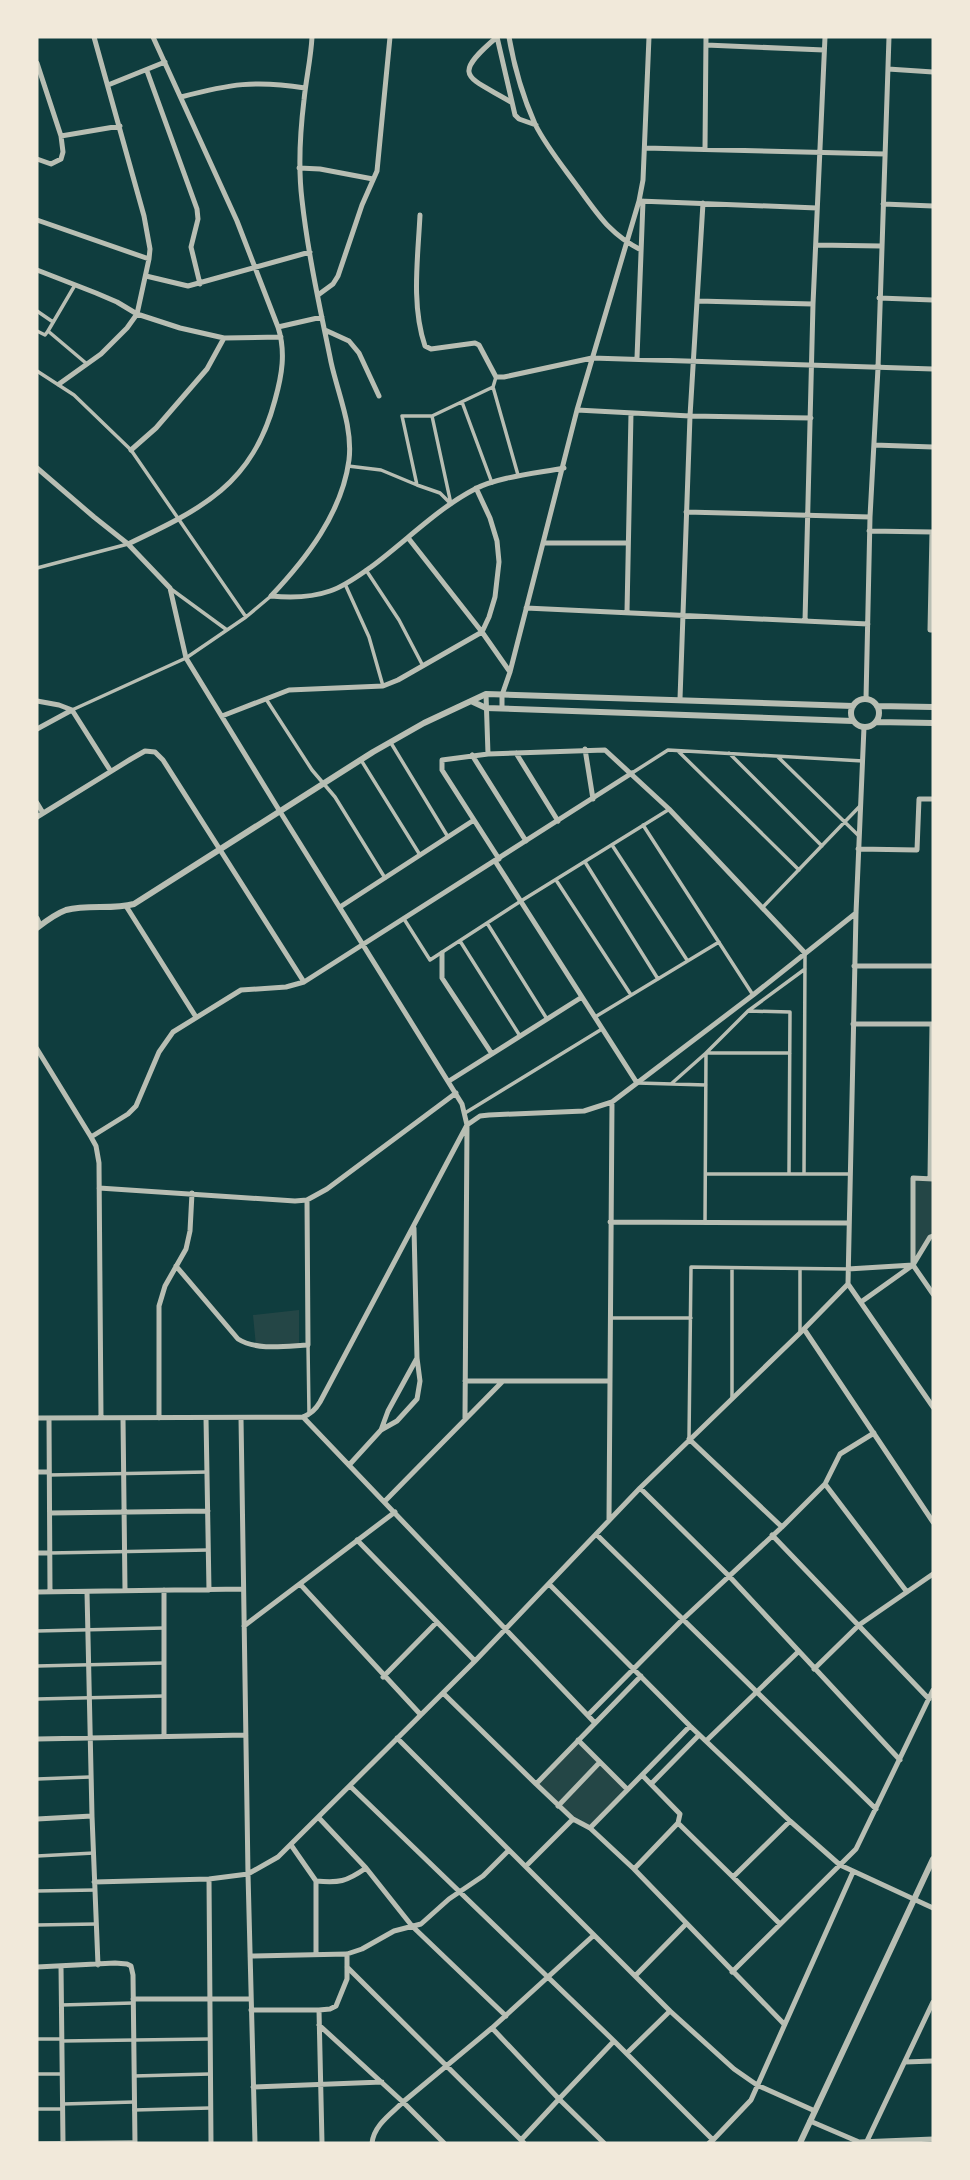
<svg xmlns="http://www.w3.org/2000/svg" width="970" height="2180" font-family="Quicksand,sans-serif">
  <rect width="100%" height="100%" fill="#0f3d3e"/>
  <path fill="#244646" d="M 915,1177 L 933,1181 L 933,1235 L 913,1265 Z
    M 299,1310 L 299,1346 L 256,1346 L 253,1315 Z
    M 578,1740 L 627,1789 L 590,1828 L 573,1819 L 536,1784 Z"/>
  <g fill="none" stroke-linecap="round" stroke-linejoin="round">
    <path stroke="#b8beb3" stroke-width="3.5" d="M 37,311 L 53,322
      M 37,331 L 45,335 L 48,331 L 75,285
      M 48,331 L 87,364
      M 37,371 L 74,395 L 131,450 L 246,617
      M 493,387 L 518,475
      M 462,402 L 492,483
      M 402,416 L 432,416 L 451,504 L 440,493 L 417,485 Z
      M 432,416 L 493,387 L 496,377
      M 348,466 L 381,470 L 417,485
      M 37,568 L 128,544
      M 366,570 L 399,620 L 423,666
      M 345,584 L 369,637 L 383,686
      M 171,589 L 227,630
      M 266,699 L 312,770 L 335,797 L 385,878
      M 72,710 L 186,658 L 246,617 L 271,596
      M 391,743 L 448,837
      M 678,751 L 799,870
      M 729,753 L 822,846
      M 778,757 L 859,836
      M 361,760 L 420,855
      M 632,773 L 668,750 L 863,761
      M 643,825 L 753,995
      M 612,845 L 687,960
      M 585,862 L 658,979
      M 556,880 L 631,995
      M 762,908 L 860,806
      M 404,919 L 430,960 L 521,901 L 668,810
      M 487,923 L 547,1019
      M 460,941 L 520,1036
      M 748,1011 L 790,1012 L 789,1174
      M 595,1017 L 719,942
      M 708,1053 L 790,1053
      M 638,1083 L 706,1085
      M 671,1084 L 706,1053 L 748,1011 L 805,969
      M 465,1113 L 602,1029
      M 706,1174 L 850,1174
      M 804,1174 L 805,955
      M 705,1223 L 706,1053
      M 732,1268 L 732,1399
      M 610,1318 L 691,1318
      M 800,1331 L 800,1269
      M 308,1345 L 309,1413
      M 689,1439 L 691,1267 L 848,1269
      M 49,1475 L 207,1472
      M 50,1553 L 208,1550
      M 37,1631 L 164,1628
      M 37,1666 L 164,1663
      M 37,1699 L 164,1696
      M 37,1779 L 90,1777
      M 37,1856 L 94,1853
      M 37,1891 L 95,1890
      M 37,1925 L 96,1924
      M 61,2005 L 133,2003
      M 37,2039 L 62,2039
      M 62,2041 L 209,2039
      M 37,2074 L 62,2074
      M 134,2076 L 210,2074
      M 63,2104 L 134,2102
      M 37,2109 L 63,2109
      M 134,2110 L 210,2108
      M 37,2143 L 135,2142"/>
    <path stroke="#b8beb3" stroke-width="5" d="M 497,37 L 515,115 L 519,119 L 536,125
      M 497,37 C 450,77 467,76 511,102
      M 509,37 C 514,66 523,97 535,124 C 547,148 565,169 580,190 C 599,216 611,235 641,250
      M 706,45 L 824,50
      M 37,63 L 61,136 L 120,126
      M 888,69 L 933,72
      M 147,71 L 197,209 L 198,219 L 191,247 L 200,284
      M 108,85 L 165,62
      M 181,97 C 230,84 255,80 305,88
      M 645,148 L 885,154
      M 705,148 L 706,37
      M 37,159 L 51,164 L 61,159 L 63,152 L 61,136
      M 299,168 L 320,169 L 373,179
      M 639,201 L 817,208
      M 883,204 L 933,206
      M 420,215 C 418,257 411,305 425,346 L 431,349 L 475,343 L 479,345 L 496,377 L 504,377 L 592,358 L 933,369
      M 37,220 L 149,259
      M 816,245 L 881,246
      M 37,270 L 96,293 L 117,302 L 137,314 L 180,328 L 224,338 L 281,337
      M 146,276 L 188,286 L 310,252
      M 318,295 L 333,284 L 338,276 L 362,205 L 377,171 L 390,37
      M 879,298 L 933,300
      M 698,301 L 813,304
      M 278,327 L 322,317
      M 325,330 L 349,341 L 359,353 L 379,396
      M 637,358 L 643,201
      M 59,384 L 101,354 L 127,328 L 137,314 L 149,259 L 150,249 L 144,216 L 94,37
      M 577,410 L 690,416 L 811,418
      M 874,445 L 933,447
      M 131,450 L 156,428 L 207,369 L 224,338
      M 37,468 L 94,517 L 128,544 L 170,588 L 186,658 L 279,810 L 462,1104 L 467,1125 L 465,1418
      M 686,512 L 870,517
      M 869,531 L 933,532
      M 932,532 L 930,630 L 933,630
      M 409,539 L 482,632 L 510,672 L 502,695 L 502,708
      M 544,543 L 628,543
      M 128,544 C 202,509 253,484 275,400 C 282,375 286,352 278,327 L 237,221 L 153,37
      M 271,596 C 306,559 342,513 349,460 C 353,427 338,394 331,362 C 320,308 308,254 302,200 C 298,167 300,133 304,100 C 306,79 311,58 312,37
      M 271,596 C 291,598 310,598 330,591 C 345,586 358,576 371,567 C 405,542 438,508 475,489 C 497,477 538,473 564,468
      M 526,608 L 868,624
      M 627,612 L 631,413
      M 805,621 L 813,304 L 825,37
      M 510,672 L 577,410 L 639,201 L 643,180 L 649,37
      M 486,694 L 488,754
      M 680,699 L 690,416 L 703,203
      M 866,699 L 870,517 L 878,368 L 889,37
      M 37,701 L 59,705 L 72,710 L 110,770
      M 222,716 L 289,690 L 383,686 L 398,680 L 482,632 L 489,617 L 495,597 L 499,562 L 497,541 L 490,518 L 476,488
      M 37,729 L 72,710
      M 585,749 L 593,799
      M 516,753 L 558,821
      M 472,755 L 526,841
      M 37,803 L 43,813
      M 37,817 L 131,759 L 145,751 L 155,752 L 163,760 L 304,982
      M 858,849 L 917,850 L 919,799 L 933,799
      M 499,859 L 442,770 L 442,760 L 488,754 L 605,750 L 669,809 L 805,953
      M 495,861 L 637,1083
      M 126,906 L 196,1017
      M 340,907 L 474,820
      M 37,918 L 40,925
      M 442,953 L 442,978 L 492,1054
      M 854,966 L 933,966
      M 853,1024 L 933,1024
      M 37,1049 L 91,1137 L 96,1146 L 99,1163 L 101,1418
      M 449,1081 L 582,997
      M 91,1137 L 128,1114 L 136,1106 L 159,1052 L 173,1032 L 241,990 L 286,987 L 304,982 L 632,773
      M 930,1178 L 932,1024
      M 933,1179 L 913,1178 L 913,1265 L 933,1294
      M 99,1188 L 295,1201 L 307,1200 L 327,1189 L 456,1093
      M 610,1222 L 848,1223
      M 176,1266 L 238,1339 C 257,1351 287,1346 308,1345 L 307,1200
      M 848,1269 L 913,1265
      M 848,1284 L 856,913 L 864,727
      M 848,1284 L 933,1407
      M 861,1302 L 913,1265 L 930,1237 L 933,1236
      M 804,1329 L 933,1522
      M 465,1381 L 609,1381
      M 303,1417 L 595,1723
      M 37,1418 L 303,1417 C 311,1414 316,1409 320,1402 L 467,1125 L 480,1116 L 489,1115 L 584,1111 L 612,1102 L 753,995 L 856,913
      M 49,1418 L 50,1592
      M 123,1418 L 125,1590
      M 159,1418 L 159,1306 L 165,1286 L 186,1249 L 190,1231 L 192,1193
      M 206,1418 L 209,1590
      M 241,1418 L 248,1874 L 255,2143
      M 381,1430 L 388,1411 L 417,1358
      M 689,1439 L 782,1527
      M 350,1464 L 381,1430 L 397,1421 L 417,1399 L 420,1381 L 417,1358 L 414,1228
      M 37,1472 L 49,1472
      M 825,1484 L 907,1592
      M 640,1488 L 729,1576 L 900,1760
      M 385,1501 L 502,1382
      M 50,1513 L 208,1511
      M 609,1520 L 612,1102
      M 596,1534 L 876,1809
      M 772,1535 L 929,1699
      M 357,1540 L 475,1661
      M 37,1553 L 50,1553
      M 300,1584 L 420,1714
      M 550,1585 L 690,1726 L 790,1821 L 840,1865 L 933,1908
      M 164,1590 L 164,1736
      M 37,1592 L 243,1589
      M 87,1592 L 92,1816 L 98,1965
      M 244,1626 L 395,1512
      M 814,1669 L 859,1625 L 933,1574
      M 641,1676 L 536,1784 L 573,1819 L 590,1828 L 634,1869 L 784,2024
      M 383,1677 L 437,1622
      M 443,1693 L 536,1784
      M 588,1715 L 682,1620 L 782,1527 L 825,1484 L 840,1454 L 874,1433
      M 397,1738 L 670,2011 L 734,2069 L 757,2085 L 815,2111
      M 37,1739 L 246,1735
      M 706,1741 L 798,1652
      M 600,1762 L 627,1789
      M 642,1775 L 680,1814 L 678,1823
      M 651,1784 L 699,1735
      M 350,1786 L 614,2041
      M 558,1806 L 600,1762 L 578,1740
      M 319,1818 L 366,1868
      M 37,1819 L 92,1816
      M 590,1828 L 690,1726
      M 291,1845 L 316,1881 L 316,1954
      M 526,1866 L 573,1819
      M 634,1869 L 678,1823 L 733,1877 L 790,1821
      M 733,1877 L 780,1924
      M 209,1879 L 211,2143
      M 316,1881 C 339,1883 346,1882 366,1868 L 412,1926 L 506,2016
      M 94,1882 L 209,1879 L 248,1874 L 278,1857 L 475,1661 L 640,1488 L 800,1333 L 848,1284
      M 250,1956 L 347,1954 L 362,1949 L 394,1931 L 421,1924 L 449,1899 L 483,1876 L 509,1850
      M 61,1966 L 63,2143
      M 37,1967 L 115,1963 L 127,1964 L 131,1966 L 133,1975 L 135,2143
      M 347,1967 L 524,2143
      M 732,1972 L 856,1849 L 933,1690
      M 635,1976 L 685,1925
      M 133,1999 L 251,1999
      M 251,2010 L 319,2010 L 330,2009 L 336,2006 L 347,1979 L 347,1954
      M 319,2010 L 322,2143
      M 319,2025 L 403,2102 L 492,2028 L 594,1935
      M 492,2028 L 559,2099 L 521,2140
      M 627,2053 L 670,2011
      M 905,2062 L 933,2061
      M 253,2087 L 382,2082
      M 810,2121 L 859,2142 L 933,2139
      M 713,2140 L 751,2100 L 853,1872
      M 867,2141 L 933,2002
      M 372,2143 C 374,2125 391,2114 403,2102 L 444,2143
      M 604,2143 L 559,2099 L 614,2041 L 713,2140 L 709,2143"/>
    <path stroke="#b8beb3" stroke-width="6" d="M851 713a14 14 0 1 1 28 0a14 14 0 1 1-28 0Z
      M 471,701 L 486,708 L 853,721
      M 877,706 L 933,707
      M 876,722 L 933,723
      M 37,928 C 46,921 55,914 66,910 C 88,904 112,910 134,904 L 373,752 L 424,723 L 486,694 L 853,706
      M 800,2143 L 933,1859"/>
  </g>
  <rect width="970" height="2180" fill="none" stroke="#f1e9da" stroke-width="77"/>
</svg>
